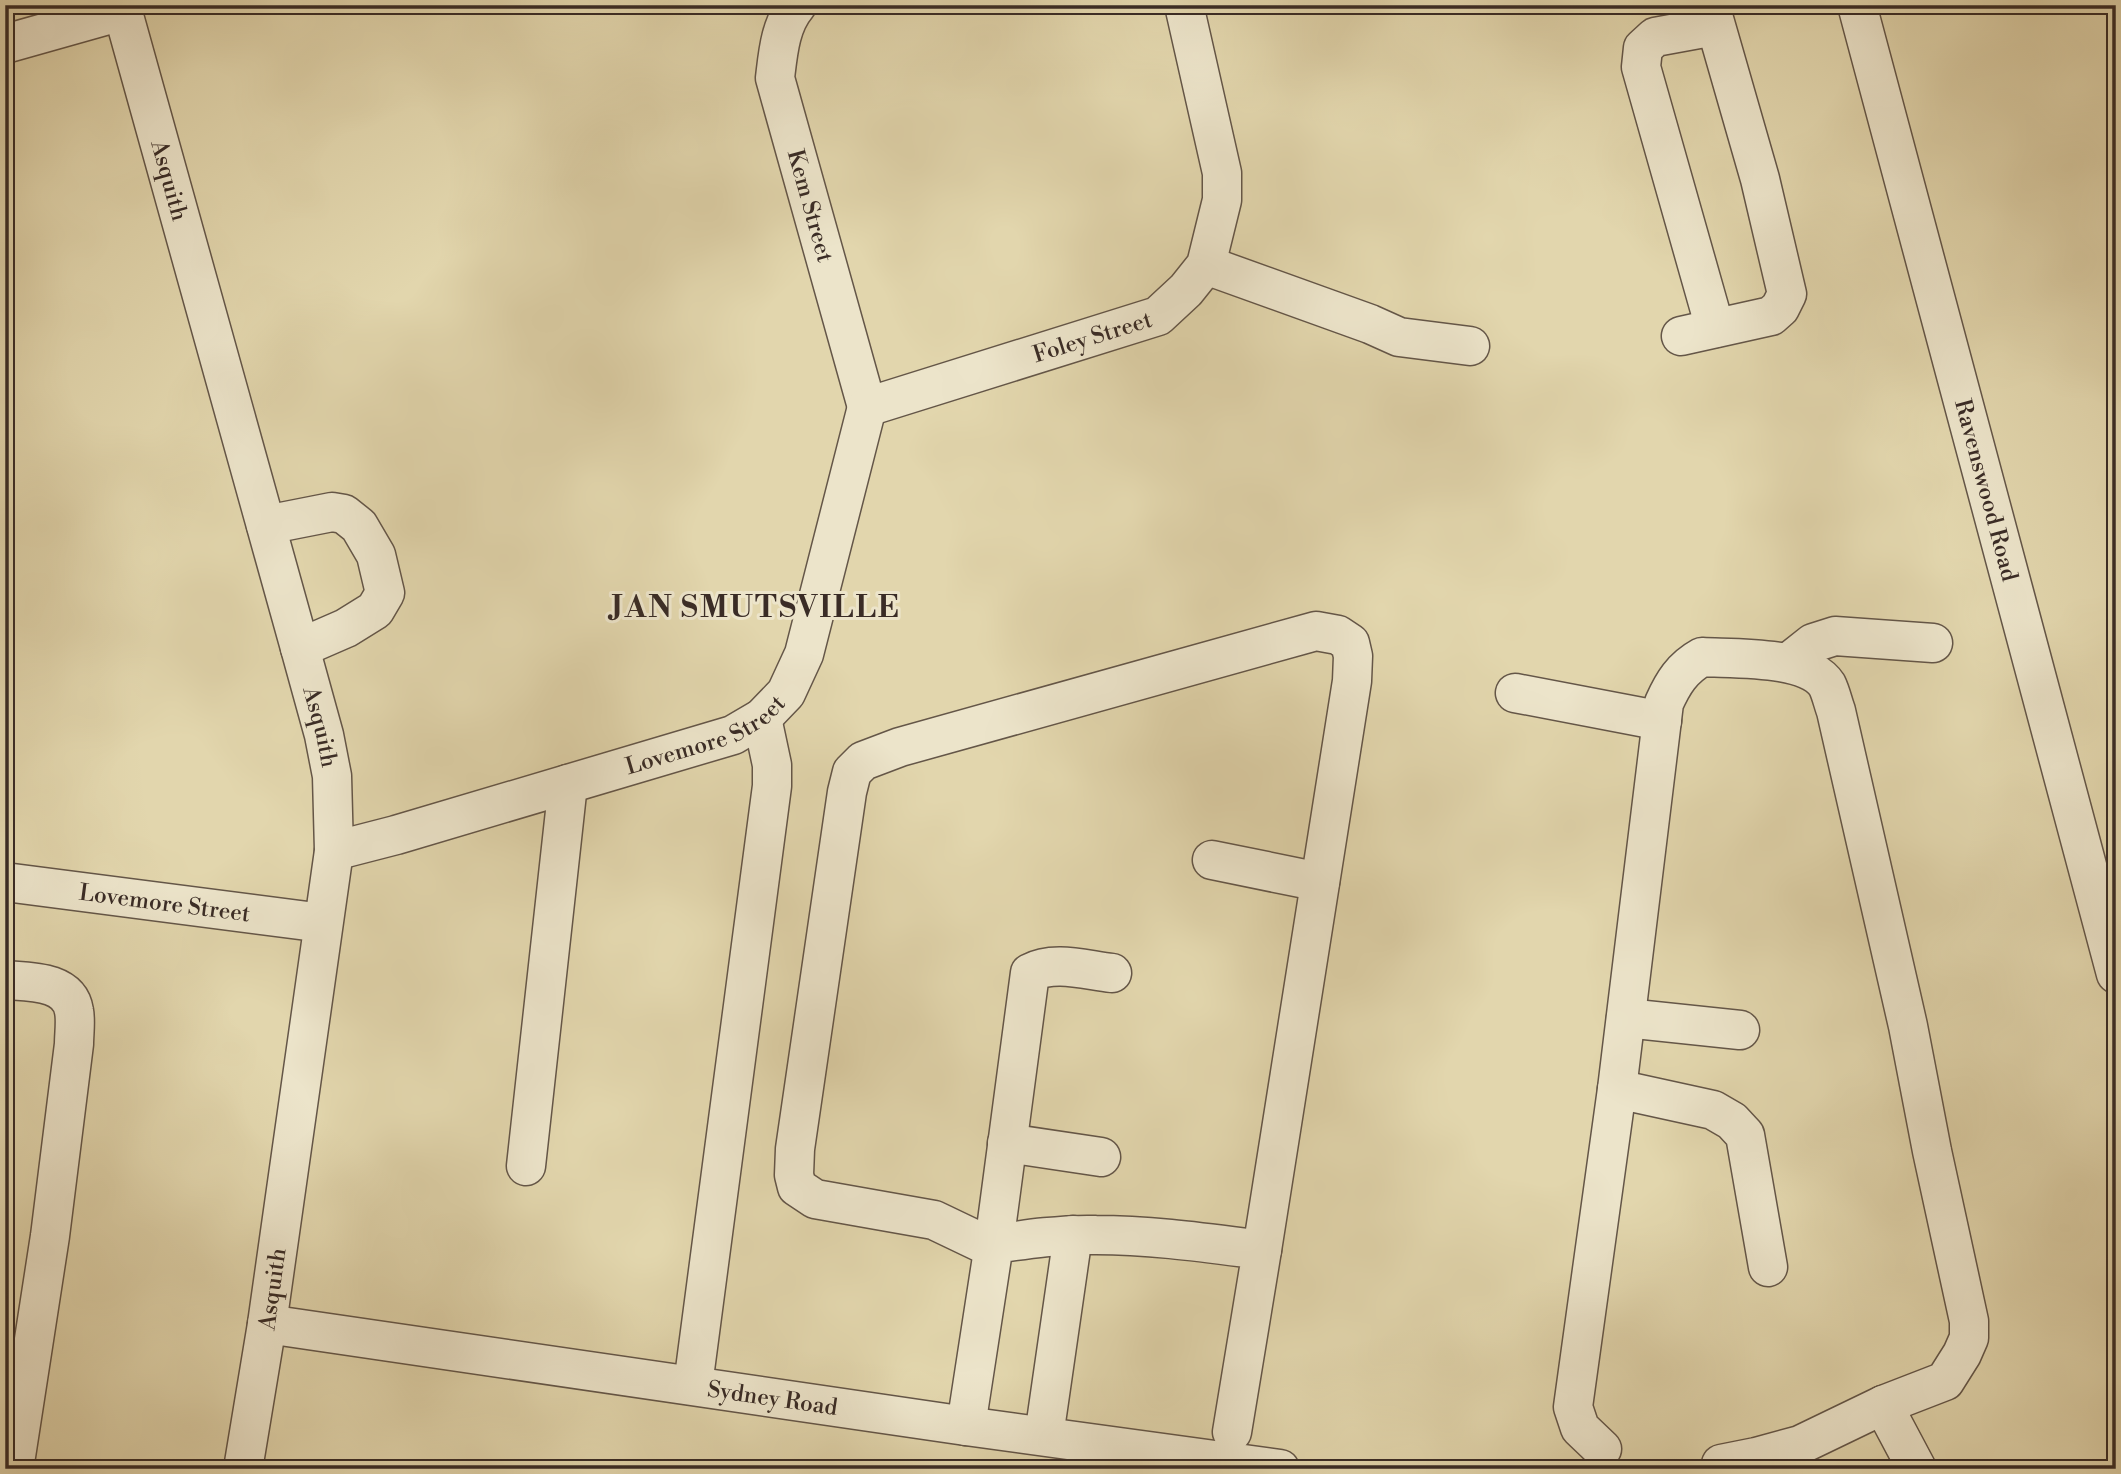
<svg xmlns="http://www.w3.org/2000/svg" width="2121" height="1474" font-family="'Libre Bodoni',serif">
  <rect width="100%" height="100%" fill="#e2d6ad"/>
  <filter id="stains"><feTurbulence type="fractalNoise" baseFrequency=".00286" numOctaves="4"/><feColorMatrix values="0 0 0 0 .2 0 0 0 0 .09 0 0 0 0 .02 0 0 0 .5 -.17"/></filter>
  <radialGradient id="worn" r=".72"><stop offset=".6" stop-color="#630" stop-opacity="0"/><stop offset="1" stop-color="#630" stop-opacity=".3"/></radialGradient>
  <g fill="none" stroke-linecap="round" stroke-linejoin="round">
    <g stroke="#645648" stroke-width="41">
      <g id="minor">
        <path id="s1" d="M 121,5 L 300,648 L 324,735 L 332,776 L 334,851 L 267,1324 L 243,1469"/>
        <path id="s2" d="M 797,5 C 780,25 778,53 775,78 L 867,407"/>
        <path id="s3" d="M 1857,5 L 2116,974"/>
        <path d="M 5,44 L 122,11"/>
        <path d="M 1206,265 L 1370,324 L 1399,337 L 1470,346"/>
        <path d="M 1715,328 L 1641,67 L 1643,48 L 1655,37 L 1715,26"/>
        <path d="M 1681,336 L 1771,316 L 1780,308 L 1787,294 L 1760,179 L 1710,5"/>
        <path id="s4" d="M 867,407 L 1158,316 L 1186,290 L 1206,265 L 1222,200 L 1222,173 L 1184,5"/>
        <path d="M 266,525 L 332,512 L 344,514 L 359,526 L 376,555 L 385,593 L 375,610 L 346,628 L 300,648"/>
        <path d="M 1789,662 L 1813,643 L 1835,636 L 1933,643"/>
        <path d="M 1515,693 L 1662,721"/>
        <path id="s5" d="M 334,851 L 396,835 L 733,735 L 762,718 L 786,693 L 804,654 L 867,407"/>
        <path d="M 1212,860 L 1320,882"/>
        <path id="s6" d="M 5,882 L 323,923"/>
        <path d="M 1112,973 C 1085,970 1054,960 1030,973 L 994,1244 L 980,1242 L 934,1220 L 815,1199 L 797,1187 L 794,1175 L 795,1149 L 847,792 L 852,772 L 863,761 L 900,747 L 1316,631 L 1338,635 L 1350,643 L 1353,656 L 1352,681 L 1262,1250"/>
        <path d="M 5,980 C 29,982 69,980 74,1011 C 76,1021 74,1034 74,1044 L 50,1236 L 14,1469"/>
        <path d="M 1626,1018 L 1740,1030"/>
        <path d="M 1617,1089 L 1713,1110 L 1732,1121 L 1745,1135 L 1768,1267"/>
        <path d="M 1007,1143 L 1101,1157"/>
        <path d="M 526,1166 L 568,784"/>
        <path id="s7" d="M 267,1324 L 966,1426 L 1280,1469"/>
        <path d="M 693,1385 L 772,786 L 772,765 L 762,718"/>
        <path d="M 1883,1405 L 1917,1469"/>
        <path d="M 966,1426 L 994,1244 C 1028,1239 1062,1234 1096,1235 C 1152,1235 1207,1243 1262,1250 L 1232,1432"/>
        <path d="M 1044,1436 L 1073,1235"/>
        <path d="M 1602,1449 L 1580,1428 L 1573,1407 L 1617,1089 L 1664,703 C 1673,683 1682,668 1702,657 C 1734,659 1808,655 1827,685 C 1831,693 1833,703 1836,711 L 1908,1026 L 1932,1151 L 1969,1321 L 1969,1338 L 1962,1354 L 1945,1381 L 1883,1405 L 1800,1445 L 1756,1457 L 1721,1464"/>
      </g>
    </g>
    <use href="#minor" stroke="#ece4ca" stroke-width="38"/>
  </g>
  <g text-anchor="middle" stroke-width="6" stroke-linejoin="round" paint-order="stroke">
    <g font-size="23" fill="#3a2c26" stroke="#ece4ca">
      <text dy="8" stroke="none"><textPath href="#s1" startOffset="182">Asquith</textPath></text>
      <text dy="8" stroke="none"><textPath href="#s2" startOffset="210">Kem Street</textPath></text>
      <text dy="8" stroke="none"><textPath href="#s4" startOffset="236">Foley Street</textPath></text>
      <text dy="8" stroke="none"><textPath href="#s3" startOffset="502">Ravenswood Road</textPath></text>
      <text dy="8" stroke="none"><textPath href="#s1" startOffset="749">Asquith</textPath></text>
      <text dy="8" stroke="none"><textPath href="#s5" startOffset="390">Lovemore Street</textPath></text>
      <text dy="8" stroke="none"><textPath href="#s6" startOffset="161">Lovemore Street</textPath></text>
      <text transform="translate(272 1289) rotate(-82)" y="8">Asquith</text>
      <text dy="8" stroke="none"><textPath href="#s7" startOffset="511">Sydney Road</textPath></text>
    </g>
    <g font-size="30" font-weight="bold" letter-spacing="2" fill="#3a2c26" stroke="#ece4ca">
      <text x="756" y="617">JAN SMUTSVILLE</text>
    </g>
  </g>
  <rect width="2121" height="1474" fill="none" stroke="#e2d6ad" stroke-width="28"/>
  <rect x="7" y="7" width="2107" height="1460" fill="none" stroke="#3a2c26" stroke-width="3.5"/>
  <rect x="14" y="14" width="2093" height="1446" fill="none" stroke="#3a2c26" stroke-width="2"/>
  <rect width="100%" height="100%" filter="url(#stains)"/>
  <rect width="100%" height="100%" fill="url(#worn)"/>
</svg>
